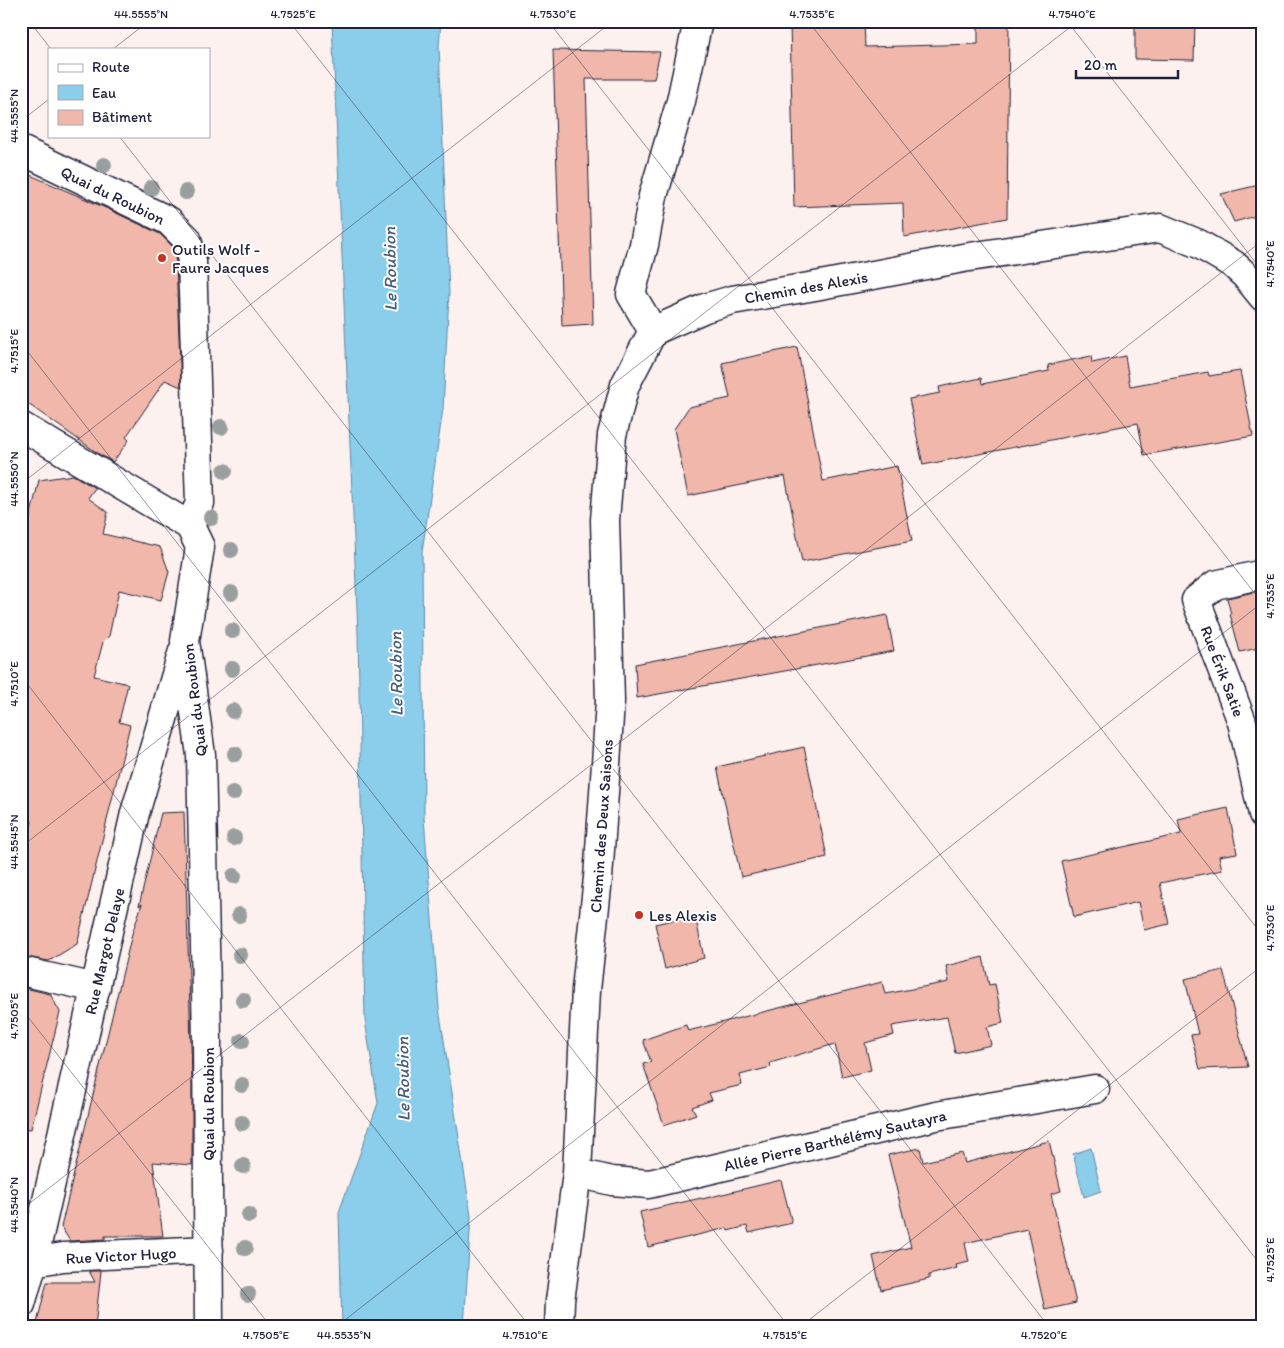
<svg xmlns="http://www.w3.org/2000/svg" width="1284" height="1348" font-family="Itim,sans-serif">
  <rect width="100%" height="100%" fill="#fcf1ee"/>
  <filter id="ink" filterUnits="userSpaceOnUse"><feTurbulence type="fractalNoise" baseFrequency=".02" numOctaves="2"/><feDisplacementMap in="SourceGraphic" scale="10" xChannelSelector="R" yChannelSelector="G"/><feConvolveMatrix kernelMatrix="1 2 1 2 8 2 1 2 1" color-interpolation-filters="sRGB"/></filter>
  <g filter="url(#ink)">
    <path fill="#8aceeb" stroke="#6089a5" d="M 332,21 L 441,21 L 439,46 L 449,294 L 443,409 L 422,552 L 424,818 L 439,1008 L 471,1216 L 464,1327 L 342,1327 L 339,1212 L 378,1103 L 365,1020 L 358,633 Z
      M 1091,1148 L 1101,1191 L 1084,1197 L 1073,1154 Z"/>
    <path fill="#f1b7ab" stroke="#22223b" d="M 790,21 L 864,21 L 865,47 L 978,44 L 978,21 L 1009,21 L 1007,218 L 904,237 L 903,203 L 794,207 Z
      M 1135,21 L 1195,21 L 1194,60 L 1135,59 Z
      M 553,50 L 660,52 L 654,79 L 586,79 L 593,324 L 562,326 Z
      M 21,171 L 108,209 L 160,234 L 173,247 L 176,263 L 181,387 L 165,380 L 126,437 L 129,440 L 113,462 L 99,454 L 21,399 Z
      M 1263,184 L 1263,214 L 1234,222 L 1221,194 Z
      M 797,347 L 823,481 L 897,466 L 912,541 L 802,562 L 785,476 L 688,496 L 674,429 L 689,407 L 730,398 L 722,363 Z
      M 1091,356 L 1092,363 L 1125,356 L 1130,386 L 1208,372 L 1209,376 L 1240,371 L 1253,436 L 1144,455 L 1138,423 L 923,465 L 909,399 L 940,393 L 939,387 L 981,378 L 982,384 L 1049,371 L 1048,365 Z
      M 73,475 L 95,488 L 88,498 L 108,512 L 103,534 L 160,547 L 169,572 L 161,600 L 119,590 L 109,636 L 103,642 L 94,676 L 128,684 L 119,722 L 130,725 L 77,944 L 49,961 L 21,956 L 21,867 L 32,821 L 21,818 L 21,556 L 39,480 Z
      M 1263,590 L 1263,647 L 1240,652 L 1230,614 L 1231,614 L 1227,598 Z
      M 887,615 L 894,651 L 637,698 L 635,664 Z
      M 804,747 L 827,857 L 741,877 L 717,767 Z
      M 1228,808 L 1237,853 L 1219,856 L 1222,870 L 1160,883 L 1169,924 L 1144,930 L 1138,902 L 1074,917 L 1061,861 L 1181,834 L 1178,819 Z
      M 184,812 L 192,1078 L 192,1165 L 153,1162 L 163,1236 L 105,1236 L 105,1239 L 70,1241 L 61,1227 L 132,934 L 142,904 L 139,906 L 161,813 Z
      M 695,915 L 704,958 L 665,969 L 655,924 Z
      M 983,957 L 989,985 L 995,984 L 1003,1023 L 987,1027 L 991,1045 L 955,1053 L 947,1017 L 892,1026 L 894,1035 L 865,1043 L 871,1070 L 842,1077 L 835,1044 L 770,1063 L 771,1067 L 740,1075 L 742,1085 L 709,1093 L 712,1100 L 692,1107 L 696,1114 L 664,1125 L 643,1064 L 651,1062 L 643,1040 L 686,1025 L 688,1031 L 882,982 L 885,994 L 949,982 L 946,966 Z
      M 1223,970 L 1248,1067 L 1200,1069 L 1191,1035 L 1198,1034 L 1185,979 Z
      M 21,987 L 50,994 L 60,1012 L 31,1129 L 21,1128 Z
      M 1049,1141 L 1061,1191 L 1051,1194 L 1076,1303 L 1045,1310 L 1027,1229 L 965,1243 L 969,1262 L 956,1265 L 957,1268 L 929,1275 L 929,1279 L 881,1290 L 873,1256 L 911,1247 L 888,1155 L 920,1148 L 923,1162 L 962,1153 L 965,1163 Z
      M 781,1180 L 792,1223 L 749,1233 L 747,1226 L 728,1231 L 727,1228 L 648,1247 L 640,1212 L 701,1198 L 702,1199 Z
      M 89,1271 L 101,1271 L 95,1327 L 36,1327 L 47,1282 L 95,1282 Z"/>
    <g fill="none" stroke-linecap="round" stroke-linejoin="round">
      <g stroke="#22223b" stroke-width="31">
        <path id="street" d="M 21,150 L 169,221 L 187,239 L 192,261 L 200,503 L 190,526 L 200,547 L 185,641 L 201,755 L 207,1040 L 209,1327
          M 653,331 L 705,308 L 732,300 L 815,286 L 963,258 L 1160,228 L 1199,244 L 1233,264 L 1245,275 L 1263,297
          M 653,331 L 631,294 L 644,245 L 653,196 L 681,101 L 698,21
          M 21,426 L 190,526
          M 1263,574 L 1215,585 L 1196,600 L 1242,722 L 1263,814
          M 21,971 L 96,988
          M 577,1173 L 612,1181 L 649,1184 L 936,1116 L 1095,1089
          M 21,1268 L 33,1262 L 63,1257 L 209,1250
          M 21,1304 L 33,1262 L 135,813 L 183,651
          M 559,1327 L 560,1301 L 577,1173 L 586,990 L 598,878 L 606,764 L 610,701 L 605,520 L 612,435 L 625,385 L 653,331"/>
      </g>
      <use href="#street" stroke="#fff" stroke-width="28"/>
    </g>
    <g fill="#999f9f">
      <circle cx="104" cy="165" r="8"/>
      <circle cx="151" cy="188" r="8"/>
      <circle cx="186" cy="192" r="8"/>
      <circle cx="221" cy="427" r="8"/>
      <circle cx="225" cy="471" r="8"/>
      <circle cx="211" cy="518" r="8"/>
      <circle cx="231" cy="550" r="8"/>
      <circle cx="231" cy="593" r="8"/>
      <circle cx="232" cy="631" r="8"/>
      <circle cx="232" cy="669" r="8"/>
      <circle cx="233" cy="711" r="8"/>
      <circle cx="235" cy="754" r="8"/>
      <circle cx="233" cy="793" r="8"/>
      <circle cx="234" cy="838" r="8"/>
      <circle cx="234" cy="876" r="8"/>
      <circle cx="239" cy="915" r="8"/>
      <circle cx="240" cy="955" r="8"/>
      <circle cx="243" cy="1000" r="8"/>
      <circle cx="242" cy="1041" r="8"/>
      <circle cx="242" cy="1085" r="8"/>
      <circle cx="242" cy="1123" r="8"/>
      <circle cx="243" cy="1166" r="8"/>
      <circle cx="249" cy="1215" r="8"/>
      <circle cx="245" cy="1248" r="8"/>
      <circle cx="248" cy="1294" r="8"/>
    </g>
  </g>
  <path fill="none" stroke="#22223b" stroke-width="1" stroke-opacity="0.45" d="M 29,21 L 51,49M 289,21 L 1263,1268M 548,21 L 1263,936M 808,21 L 1263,604M 1067,21 L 1263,272M 113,49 L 149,21M 21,121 L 49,99M 119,136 L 1049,1327M 21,343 L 789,1327M 21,484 L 613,21M 21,676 L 530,1327M 21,847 L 1078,21M 21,1008 L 271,1327M 21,1210 L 1263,240M 336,1327 L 1263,602M 800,1327 L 1263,965"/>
  <g fill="#c8321e" stroke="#fff" stroke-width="2">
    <circle cx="162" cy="258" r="5"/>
    <circle cx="639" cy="915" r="5"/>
  </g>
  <g text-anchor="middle" stroke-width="4" stroke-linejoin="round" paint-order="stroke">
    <g font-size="16" fill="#22223b" stroke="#fff">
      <text transform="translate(113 195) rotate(26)" y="6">Quai du Roubion</text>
      <text transform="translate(806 287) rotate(-10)" y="6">Chemin des Alexis</text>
      <text transform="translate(1223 671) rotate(69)" y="6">Rue Érik Satie</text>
      <text transform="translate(194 700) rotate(-97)" y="6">Quai du Roubion</text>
      <text transform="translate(601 826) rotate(-86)" y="6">Chemin des Deux Saisons</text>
      <text transform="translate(104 951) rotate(-77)" y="6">Rue Margot Delaye</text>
      <text transform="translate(208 1104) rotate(-90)" y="6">Quai du Roubion</text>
      <text transform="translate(835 1140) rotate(-13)" y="6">Allée Pierre Barthélémy Sautayra</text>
      <text transform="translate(121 1255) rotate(-3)" y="6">Rue Victor Hugo</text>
    </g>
    <g font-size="16" fill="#22223b" stroke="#fff" text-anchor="start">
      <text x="172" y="255">Outils Wolf -<tspan x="172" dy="18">Faure Jacques</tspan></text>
      <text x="649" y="921">Les Alexis</text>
    </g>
    <g font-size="18" font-style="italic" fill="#465e79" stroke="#fff">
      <text transform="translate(390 269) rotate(-91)" y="6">Le Roubion</text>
      <text transform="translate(396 674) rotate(-91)" y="6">Le Roubion</text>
      <text transform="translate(403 1079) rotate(-91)" y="6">Le Roubion</text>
    </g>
  </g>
  <rect width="1284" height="1348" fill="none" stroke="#fff" stroke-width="55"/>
  <rect x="48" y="48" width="162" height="90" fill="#ffffff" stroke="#a7a7b1"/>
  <rect x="58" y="64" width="25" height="8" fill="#ffffff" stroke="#a7a7b1"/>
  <text x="92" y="72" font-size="15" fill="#22223b">Route</text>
  <rect x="58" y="85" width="25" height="15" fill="#8aceeb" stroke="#a7a7b1"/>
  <text x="92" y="98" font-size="15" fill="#22223b">Eau</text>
  <rect x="58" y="110" width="25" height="15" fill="#f1b7ab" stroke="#a7a7b1"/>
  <text x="92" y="122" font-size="15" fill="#22223b">Bâtiment</text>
  <path d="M1076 70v8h102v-8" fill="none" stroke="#22223b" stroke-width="2.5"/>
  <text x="1084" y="70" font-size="15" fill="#22223b" stroke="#ffffff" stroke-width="4" paint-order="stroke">20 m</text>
  <rect x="28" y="28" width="1228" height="1292" fill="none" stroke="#22223b" stroke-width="2"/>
  <g font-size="12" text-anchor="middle" fill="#22223b">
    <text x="141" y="18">44.5555°N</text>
    <text x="293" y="18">4.7525°E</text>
    <text x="553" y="18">4.7530°E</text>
    <text x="812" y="18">4.7535°E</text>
    <text x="1072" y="18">4.7540°E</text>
    <text transform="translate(14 116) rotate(-90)" y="4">44.5555°N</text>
    <text transform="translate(1270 264) rotate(-90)" y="4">4.7540°E</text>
    <text transform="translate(14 351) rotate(-90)" y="4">4.7515°E</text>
    <text transform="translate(14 479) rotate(-90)" y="4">44.5550°N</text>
    <text transform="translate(1270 596) rotate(-90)" y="4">4.7535°E</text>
    <text transform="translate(14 684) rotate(-90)" y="4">4.7510°E</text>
    <text transform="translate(14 842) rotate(-90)" y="4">44.5545°N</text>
    <text transform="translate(1270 928) rotate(-90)" y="4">4.7530°E</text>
    <text transform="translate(14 1016) rotate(-90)" y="4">4.7505°E</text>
    <text transform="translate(14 1205) rotate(-90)" y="4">44.5540°N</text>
    <text transform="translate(1270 1260) rotate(-90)" y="4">4.7525°E</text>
    <text x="266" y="1339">4.7505°E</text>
    <text x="344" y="1339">44.5535°N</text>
    <text x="525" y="1339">4.7510°E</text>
    <text x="785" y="1339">4.7515°E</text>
    <text x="1044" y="1339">4.7520°E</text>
  </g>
</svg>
